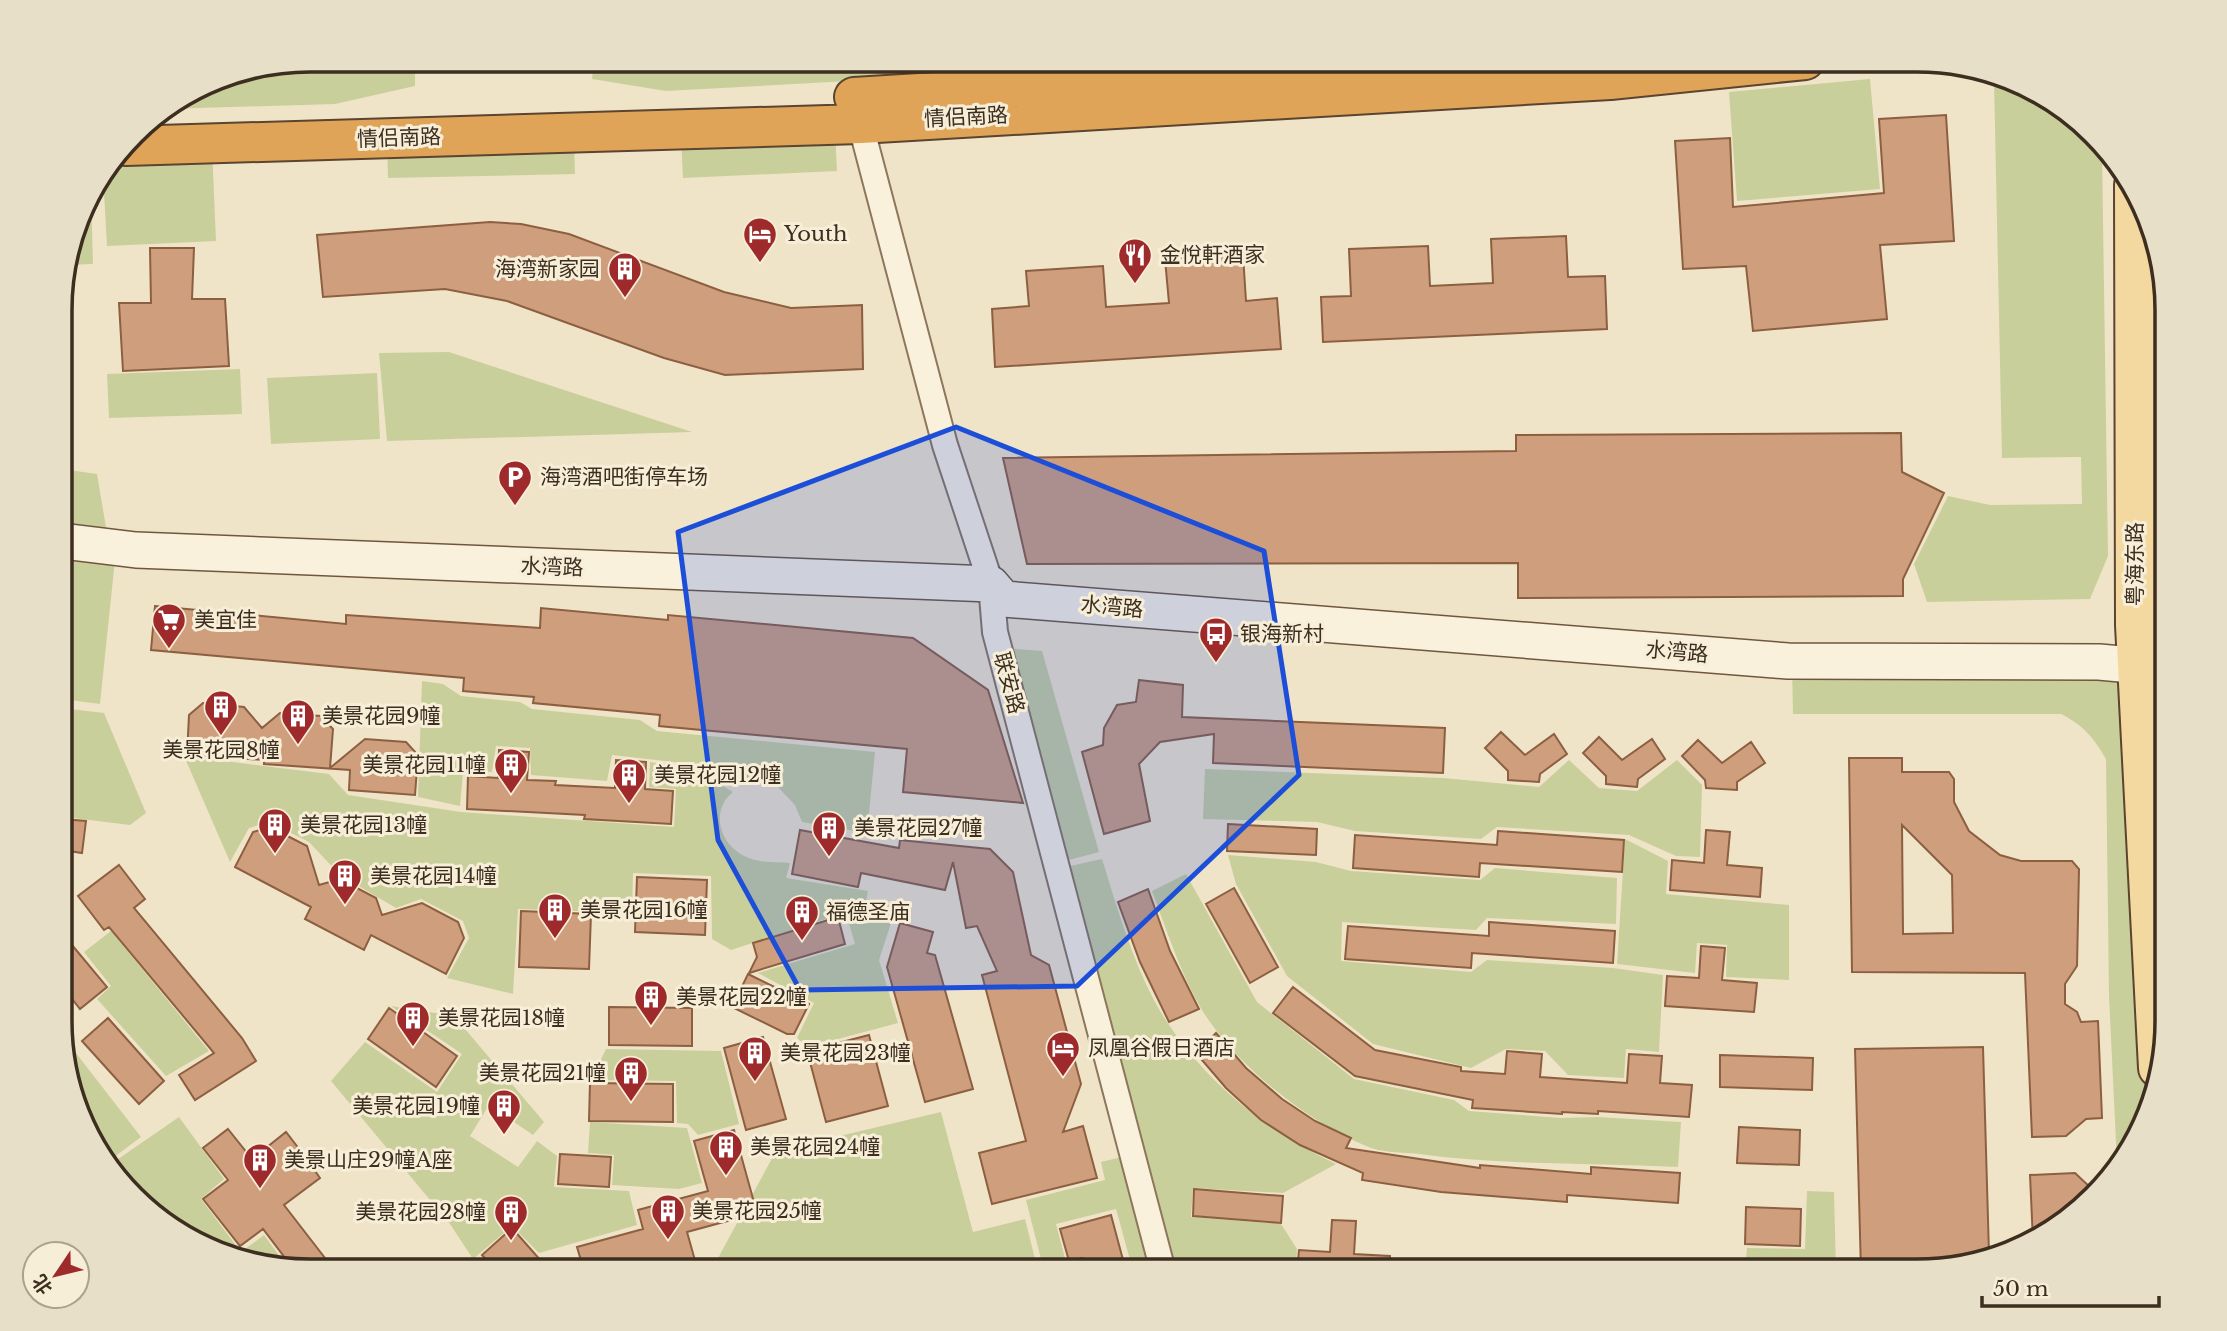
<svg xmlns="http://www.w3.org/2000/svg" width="2227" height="1331" font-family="'Libre Baskerville','Noto Sans SC',serif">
  <rect width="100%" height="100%" fill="#f0e4c8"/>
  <path fill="#c9cf9b" d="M 309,60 L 415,60 L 415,86 L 335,104 L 165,109 L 214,78 Z
    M 431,60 L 582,60 L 582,63 L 431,69 Z
    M 594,60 L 962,60 L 958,75 L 666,91 L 592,79 Z
    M 971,60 L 1195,60 L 966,71 Z
    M 1870,79 L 1880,189 L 1737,201 L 1729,92 Z
    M 1994,80 L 2043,93 L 2102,152 L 2108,556 L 2090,599 L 1927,602 L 1914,564 L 1948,496 L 1990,505 L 2082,504 L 2081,457 L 2002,458 Z
    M 835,131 L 837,171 L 683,178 L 681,137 Z
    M 574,140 L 575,174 L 388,178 L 387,144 Z
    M 212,147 L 216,241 L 107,246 L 103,175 L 122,151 Z
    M 91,192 L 93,264 L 65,265 L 85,198 Z
    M 449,352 L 692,432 L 387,441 L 379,353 Z
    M 240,369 L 242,414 L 109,418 L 107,374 Z
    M 377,373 L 380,439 L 271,444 L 267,378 Z
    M 62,469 L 97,474 L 108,539 L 62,533 Z
    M 62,543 L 116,550 L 100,704 L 62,699 Z
    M 1004,648 L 1042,651 L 1099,852 L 1065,861 Z
    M 1792,665 L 2131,672 L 2153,1083 L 2134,1147 L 2117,1163 L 2109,996 L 2106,759 C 2094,738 2083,725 2061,714 L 1793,714 Z
    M 422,681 L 443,684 L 461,696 L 520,702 L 532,709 L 640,720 L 657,731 L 875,752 L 867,833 L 802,822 L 795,805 L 774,783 L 737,785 L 709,766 L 612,755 L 607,781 L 531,775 L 530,748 L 496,746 L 492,772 L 463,772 L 460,806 L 418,797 Z
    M 62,708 L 104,713 L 146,813 L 130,825 L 65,817 L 70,756 L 62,755 Z
    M 184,756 L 329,774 L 348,795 L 461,812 L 674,827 L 676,789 L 649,787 L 650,762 L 695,769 L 733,792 C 708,812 721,850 752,859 C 763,863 778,862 790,863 L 786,878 L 868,891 L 865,906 L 731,950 L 712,939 L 711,876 L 633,873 L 632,913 L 518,909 L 513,994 L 447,978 L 469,938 L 463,921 L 421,899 L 396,908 L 340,875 L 309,842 L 269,822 L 249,828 L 230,862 Z
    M 1569,760 L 1599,788 L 1637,791 L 1677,760 L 1702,785 L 1700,857 L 1676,856 L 1629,835 L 1497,827 L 1481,839 L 1355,831 L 1317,822 L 1203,819 L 1205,769 L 1443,778 L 1539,787 Z
    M 1625,839 L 1668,861 L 1666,894 L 1789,905 L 1789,980 L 1726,977 L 1727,945 L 1697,943 L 1695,973 L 1617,964 Z
    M 1228,855 L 1316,862 L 1351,871 L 1480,880 L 1495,868 L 1617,878 L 1616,924 L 1487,918 L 1476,930 L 1342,922 L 1341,961 L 1471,972 L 1487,960 L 1613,968 L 1663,975 L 1659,1052 L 1626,1049 L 1624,1078 L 1568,1075 L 1545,1051 L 1506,1049 L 1471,1068 L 1373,1044 L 1287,976 L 1236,884 Z
    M 1102,859 C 1119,914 1136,974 1167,1022 C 1209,1086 1269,1132 1336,1164 L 1283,1193 L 1193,1188 L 1191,1217 L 1281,1224 L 1297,1249 L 1296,1271 L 1166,1271 L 1061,868 Z
    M 1186,874 L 1257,1002 L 1354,1079 L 1454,1100 L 1469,1111 L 1561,1118 L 1598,1117 L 1681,1122 L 1678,1167 C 1591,1162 1505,1166 1419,1154 C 1402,1152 1381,1153 1366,1146 C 1310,1123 1244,1071 1210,1022 C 1185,987 1167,931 1152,891 Z
    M 866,911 L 893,917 L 879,960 L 898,1023 L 808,1047 L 797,1038 L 814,1003 L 758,973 L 855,944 L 847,916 Z
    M 111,931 L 209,1051 L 166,1076 L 97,999 L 111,986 L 84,952 Z
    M 391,1006 L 454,1016 L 544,1122 L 533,1135 L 489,1105 L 470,1136 L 518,1167 L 537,1141 L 557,1156 L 554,1187 L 629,1191 L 637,1225 L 539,1253 L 512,1226 L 473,1259 L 450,1224 L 331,1081 L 365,1042 L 437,1092 L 462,1054 Z
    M 62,1035 L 141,1137 L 105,1164 L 62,1054 Z
    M 606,1049 L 721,1051 L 739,1124 L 698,1135 L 688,1124 L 677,1123 L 676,1081 L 591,1080 Z
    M 941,1112 L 973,1232 L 1025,1219 L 1038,1271 L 711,1271 L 776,1151 Z
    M 179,1117 L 224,1179 L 201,1199 L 241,1252 L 264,1235 L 286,1265 L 184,1238 L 108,1166 Z
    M 590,1122 L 687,1128 L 702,1183 L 679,1189 L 612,1185 L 614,1155 L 588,1153 Z
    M 1126,1156 L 1156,1271 L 1133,1271 L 1116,1209 L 1056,1224 L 1067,1266 L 1080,1271 L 1044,1271 L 1026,1200 L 1105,1180 L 1101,1162 Z
    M 1807,1191 L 1834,1192 L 1836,1271 L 1745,1271 L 1747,1248 L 1805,1249 Z"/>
  <path fill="#cf9f7d" stroke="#8d5f41" stroke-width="2" fill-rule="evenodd" d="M 1946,115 L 1954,241 L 1880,245 L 1887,319 L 1753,331 L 1746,266 L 1683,269 L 1675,141 L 1730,138 L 1733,207 L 1884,193 L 1879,119 Z
    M 490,222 L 521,224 L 569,234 L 724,292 L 791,308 L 862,305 L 863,369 L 725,375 L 664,358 L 507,301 L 445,289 L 323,297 L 317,235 Z
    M 1566,236 L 1568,277 L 1605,276 L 1607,329 L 1323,342 L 1321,297 L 1351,296 L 1349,249 L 1428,246 L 1430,286 L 1493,283 L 1491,239 Z
    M 150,248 L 194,248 L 192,299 L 225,299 L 229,366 L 123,371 L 119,303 L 151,303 Z
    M 1243,255 L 1246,301 L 1277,298 L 1281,349 L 995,367 L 992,309 L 1029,306 L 1026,271 L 1103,266 L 1106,307 L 1169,303 L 1165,259 Z
    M 1901,433 L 1902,472 L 1944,493 L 1903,579 L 1903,596 L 1518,598 L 1518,563 L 1027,564 L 1003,458 L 1516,451 L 1516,435 Z
    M 155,606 L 346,624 L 346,615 L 540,628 L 541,608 L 668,620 L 668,615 L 913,638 L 988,690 L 1023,803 L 903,792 L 907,749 L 659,726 L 660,715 L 533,703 L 534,697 L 463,691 L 464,678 L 151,650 Z
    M 1139,680 L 1183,685 L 1182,717 L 1445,728 L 1443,773 L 1213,763 L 1214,734 L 1160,742 L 1139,764 L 1150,821 L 1104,834 L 1082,752 L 1103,745 L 1104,728 L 1117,705 L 1136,702 Z
    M 203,703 L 244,707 L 262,728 L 280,713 L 321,716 L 333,729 L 330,768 L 365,739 L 406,742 L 418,755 L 415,795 L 349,790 L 350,770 L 264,764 L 264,760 L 187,755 L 189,715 Z
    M 1501,732 L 1525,755 L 1554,734 L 1567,754 L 1540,774 L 1539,782 L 1508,780 L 1508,771 L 1485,748 Z
    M 1599,737 L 1622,760 L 1652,739 L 1665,759 L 1638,779 L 1637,787 L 1606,784 L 1606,776 L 1583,753 Z
    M 1698,740 L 1722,763 L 1751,742 L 1765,763 L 1737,782 L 1737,790 L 1706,788 L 1705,780 L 1682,756 Z
    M 499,750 L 529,752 L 527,780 L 556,781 L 555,785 L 615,788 L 616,760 L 646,762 L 645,789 L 673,791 L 671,824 L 584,819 L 585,815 L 467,809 L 468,776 L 498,778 Z
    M 1849,758 L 1902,758 L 1902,772 L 1949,772 L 1954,779 L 1954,802 L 1969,831 L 2000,855 L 2021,861 L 2072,861 L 2079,869 L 2077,966 L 2065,984 L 2065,1004 L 2077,1012 L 2081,1022 L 2098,1021 L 2102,1118 L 2086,1119 L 2066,1136 L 2032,1137 L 2025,973 L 1852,972 ZM 1902,825 L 1952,875 L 1953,933 L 1903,934 Z
    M 62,819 L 86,821 L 82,853 L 62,850 Z
    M 1228,824 L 1317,829 L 1316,855 L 1227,851 Z
    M 270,827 L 307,846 L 319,885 L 340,879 L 376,898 L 382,915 L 422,903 L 458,922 L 464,938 L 446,974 L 371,935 L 364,950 L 305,919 L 311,907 L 235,867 L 253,832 Z
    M 800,830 L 899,848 L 900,840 L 990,849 L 1013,872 L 1031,955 L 1049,965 L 1081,1084 L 1063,1132 L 1083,1126 L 1097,1178 L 992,1204 L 979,1153 L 1026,1141 L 982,975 L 997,971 L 977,926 L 966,928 L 953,862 L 945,890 L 861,873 L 858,887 L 792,874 Z
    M 1706,830 L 1730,832 L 1727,865 L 1762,868 L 1760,897 L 1670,890 L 1672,860 L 1704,863 Z
    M 1498,831 L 1624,840 L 1622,872 L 1480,863 L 1479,877 L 1353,868 L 1355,835 L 1497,845 Z
    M 119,865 L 145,899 L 134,908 L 242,1038 L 256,1061 L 195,1100 L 179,1075 L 214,1053 L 109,927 L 104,930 L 78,896 Z
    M 637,877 L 707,880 L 705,935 L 635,932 Z
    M 1234,888 L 1278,967 L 1250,983 L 1206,904 Z
    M 1148,889 L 1170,951 L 1199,1009 L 1169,1022 L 1140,962 L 1118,902 Z
    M 521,911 L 591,914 L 589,969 L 519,967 Z
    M 838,917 L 845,944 L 749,973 L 757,957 L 753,943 Z
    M 1489,922 L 1615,931 L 1613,963 L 1472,953 L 1471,968 L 1345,959 L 1348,926 L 1489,936 Z
    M 900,923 L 933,932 L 927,953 L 935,955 L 973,1089 L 925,1102 L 887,967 Z
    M 62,933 L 107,987 L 80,1009 L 62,986 Z
    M 1701,946 L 1725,948 L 1722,980 L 1757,983 L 1754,1012 L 1665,1006 L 1667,976 L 1699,978 Z
    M 748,974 L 809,1004 L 794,1034 L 787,1034 L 732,1007 Z
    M 1293,987 L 1375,1050 L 1461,1067 L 1461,1071 L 1505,1074 L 1507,1051 L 1542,1054 L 1540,1077 L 1627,1083 L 1629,1054 L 1662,1056 L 1660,1083 L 1692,1085 L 1689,1117 L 1598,1111 L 1598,1114 L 1562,1112 L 1562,1114 L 1472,1108 L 1473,1100 L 1355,1076 L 1273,1013 Z
    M 609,1007 L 692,1008 L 692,1046 L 609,1045 Z
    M 389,1008 L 457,1056 L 436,1087 L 368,1039 Z
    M 108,1018 L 164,1081 L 139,1104 L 82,1041 Z
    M 1216,1033 L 1246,1068 L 1282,1099 L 1315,1121 L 1351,1138 L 1346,1148 L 1480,1168 L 1480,1165 L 1591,1174 L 1591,1167 L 1680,1173 L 1678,1203 L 1567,1195 L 1567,1202 L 1441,1192 L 1362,1180 L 1363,1173 L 1300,1145 L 1261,1120 L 1226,1088 L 1196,1053 Z
    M 869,1035 L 888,1106 L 826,1122 L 807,1051 Z
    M 763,1037 L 786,1119 L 746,1130 L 724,1048 Z
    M 1983,1047 L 1989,1254 L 1934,1271 L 1861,1271 L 1855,1049 Z
    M 1720,1055 L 1813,1058 L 1812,1090 L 1720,1087 Z
    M 590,1083 L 673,1084 L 673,1122 L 589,1121 Z
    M 1739,1127 L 1800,1130 L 1799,1165 L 1737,1163 Z
    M 228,1129 L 252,1159 L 286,1132 L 303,1154 L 320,1178 L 284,1205 L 335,1271 L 309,1271 L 292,1267 L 263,1229 L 240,1246 L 203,1199 L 228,1180 L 203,1148 Z
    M 734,1130 L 757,1213 L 687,1232 L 698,1271 L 584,1271 L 577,1247 L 643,1229 L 638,1210 L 708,1191 L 694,1141 Z
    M 560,1154 L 611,1157 L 609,1187 L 558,1184 Z
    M 2075,1173 L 2092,1189 L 2043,1238 L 2033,1241 L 2030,1175 Z
    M 1194,1189 L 1283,1196 L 1281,1223 L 1193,1216 Z
    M 1746,1207 L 1801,1209 L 1800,1246 L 1745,1244 Z
    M 1111,1215 L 1126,1271 L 1086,1271 L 1082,1258 L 1069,1261 L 1060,1229 Z
    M 1332,1220 L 1356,1221 L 1354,1254 L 1390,1256 L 1390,1271 L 1297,1271 L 1299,1250 L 1330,1252 Z
    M 512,1228 L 550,1271 L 496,1271 L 482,1255 Z"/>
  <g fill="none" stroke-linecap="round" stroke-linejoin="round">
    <g stroke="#8d765c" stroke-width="28">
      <path id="street" d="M 857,111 L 945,445 L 991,584 L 995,632 L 1163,1271"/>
    </g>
    <g stroke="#6f573f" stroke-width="38">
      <path id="secondary" d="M 62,541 L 136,550 L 991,584 L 1004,599 L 1788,661 L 2099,662 L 2165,668"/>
    </g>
    <g stroke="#5b4430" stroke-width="42">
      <path id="primary" d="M 2134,185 L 2135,625 L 2158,1068
        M 2162,275 L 2164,625 L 2167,652"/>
    </g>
    <g stroke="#5b4430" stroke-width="42">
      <path id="highway" d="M 854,97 L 1457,60
        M 126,146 L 860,124 L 1610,80 L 1805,60"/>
    </g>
    <use href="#street" stroke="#faf1dc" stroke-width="24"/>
    <use href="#secondary" stroke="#faf1dc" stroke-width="35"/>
    <use href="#primary" stroke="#f3d9a0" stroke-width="38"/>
    <use href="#highway" stroke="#e0a458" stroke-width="38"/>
  </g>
  <path fill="#1d4ed8" fill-opacity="0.2" stroke="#1d4ed8" stroke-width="5" stroke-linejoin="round" d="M 956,427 L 1264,551 L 1299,775 L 1077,986 L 800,990 L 718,840 L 678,532 Z"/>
  <defs>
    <g id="hotel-pin" transform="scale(1.75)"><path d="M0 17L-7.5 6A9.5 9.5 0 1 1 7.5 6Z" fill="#9e2a2b" stroke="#f7eed8"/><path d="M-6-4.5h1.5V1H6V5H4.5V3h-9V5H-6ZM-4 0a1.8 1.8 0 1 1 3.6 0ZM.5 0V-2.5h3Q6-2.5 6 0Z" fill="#fff"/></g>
    <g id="restaurant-pin" transform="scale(1.75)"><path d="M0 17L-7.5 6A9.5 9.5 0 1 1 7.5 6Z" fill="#9e2a2b" stroke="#f7eed8"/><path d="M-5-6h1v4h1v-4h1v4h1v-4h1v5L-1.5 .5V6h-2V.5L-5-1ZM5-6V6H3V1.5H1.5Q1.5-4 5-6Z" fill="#fff"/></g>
    <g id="building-pin" transform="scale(1.75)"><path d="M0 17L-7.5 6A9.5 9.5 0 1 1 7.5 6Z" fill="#9e2a2b" stroke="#f7eed8"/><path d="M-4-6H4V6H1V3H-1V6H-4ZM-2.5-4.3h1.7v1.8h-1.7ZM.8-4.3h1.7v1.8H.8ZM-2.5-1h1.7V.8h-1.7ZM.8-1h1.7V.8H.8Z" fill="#fff"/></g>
    <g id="parking-pin" transform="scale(1.75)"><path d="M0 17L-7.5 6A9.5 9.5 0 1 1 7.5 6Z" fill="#9e2a2b" stroke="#f7eed8"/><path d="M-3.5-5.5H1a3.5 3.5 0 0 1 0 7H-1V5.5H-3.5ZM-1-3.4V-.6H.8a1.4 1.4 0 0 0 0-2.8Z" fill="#fff"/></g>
    <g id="supermarket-pin" transform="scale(1.75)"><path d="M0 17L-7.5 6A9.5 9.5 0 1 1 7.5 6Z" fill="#9e2a2b" stroke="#f7eed8"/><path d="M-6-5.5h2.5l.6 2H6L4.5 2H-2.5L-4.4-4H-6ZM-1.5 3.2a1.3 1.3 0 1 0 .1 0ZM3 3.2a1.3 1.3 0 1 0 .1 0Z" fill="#fff"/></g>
    <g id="bus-pin" transform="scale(1.75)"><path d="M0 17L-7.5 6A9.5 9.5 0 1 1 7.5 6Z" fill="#9e2a2b" stroke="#f7eed8"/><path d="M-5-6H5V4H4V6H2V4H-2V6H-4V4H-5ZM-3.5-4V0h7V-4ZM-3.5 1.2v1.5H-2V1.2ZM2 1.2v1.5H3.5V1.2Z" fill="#fff"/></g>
  </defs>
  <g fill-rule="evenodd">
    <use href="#hotel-pin" x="760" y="234"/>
    <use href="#restaurant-pin" x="1135" y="255"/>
    <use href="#building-pin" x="625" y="269"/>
    <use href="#parking-pin" x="515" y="477"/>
    <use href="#supermarket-pin" x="169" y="620"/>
    <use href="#bus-pin" x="1216" y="634"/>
    <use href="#building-pin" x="221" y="707"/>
    <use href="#building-pin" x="298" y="716"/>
    <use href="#building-pin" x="511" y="765"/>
    <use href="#building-pin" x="629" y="775"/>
    <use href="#building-pin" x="275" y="825"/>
    <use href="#building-pin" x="829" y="828"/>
    <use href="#building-pin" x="345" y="876"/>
    <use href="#building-pin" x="555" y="910"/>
    <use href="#building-pin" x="802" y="912"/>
    <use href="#building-pin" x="651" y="997"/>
    <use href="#building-pin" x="413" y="1018"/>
    <use href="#hotel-pin" x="1063" y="1048"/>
    <use href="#building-pin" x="755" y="1053"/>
    <use href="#building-pin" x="631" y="1073"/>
    <use href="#building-pin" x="504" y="1106"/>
    <use href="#building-pin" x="726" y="1147"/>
    <use href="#building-pin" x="260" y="1160"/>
    <use href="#building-pin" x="668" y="1211"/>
    <use href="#building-pin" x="511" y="1212"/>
  </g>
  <g text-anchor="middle" stroke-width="6" stroke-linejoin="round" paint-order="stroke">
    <g font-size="21" fill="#3d2e20" stroke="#f7eed8">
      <text transform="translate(966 117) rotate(-3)" y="7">情侣南路</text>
      <text transform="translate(399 138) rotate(-2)" y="7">情侣南路</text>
      <text transform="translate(2135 564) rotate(-90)" y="7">粤海东路</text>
      <text transform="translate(552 567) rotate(2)" y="7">水湾路</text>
      <text transform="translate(1112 607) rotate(5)" y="7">水湾路</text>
      <text transform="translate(1677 652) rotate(5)" y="7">水湾路</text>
      <text transform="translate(1009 683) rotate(75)" y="7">联安路</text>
    </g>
    <g font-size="21" fill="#3d2e20" stroke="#f7eed8" text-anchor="start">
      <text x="784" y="241">Youth</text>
      <text x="1160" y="262">金悅軒酒家</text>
      <text x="600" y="276" text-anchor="end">海湾新家园</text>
      <text x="540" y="484">海湾酒吧街停车场</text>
      <text x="194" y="627">美宜佳</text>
      <text x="1240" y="641">银海新村</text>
      <text x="322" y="723">美景花园9幢</text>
      <text x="221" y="757" text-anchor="middle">美景花园8幢</text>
      <text x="486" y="772" text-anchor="end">美景花园11幢</text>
      <text x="654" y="782">美景花园12幢</text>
      <text x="300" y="832">美景花园13幢</text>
      <text x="854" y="835">美景花园27幢</text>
      <text x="370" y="883">美景花园14幢</text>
      <text x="580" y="917">美景花园16幢</text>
      <text x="826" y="919">福德圣庙</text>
      <text x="676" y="1004">美景花园22幢</text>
      <text x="438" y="1025">美景花园18幢</text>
      <text x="1088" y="1055">凤凰谷假日酒店</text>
      <text x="780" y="1060">美景花园23幢</text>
      <text x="606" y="1080" text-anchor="end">美景花园21幢</text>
      <text x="480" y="1113" text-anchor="end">美景花园19幢</text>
      <text x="750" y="1154">美景花园24幢</text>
      <text x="284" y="1167">美景山庄29幢A座</text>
      <text x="692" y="1218">美景花园25幢</text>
      <text x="486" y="1219" text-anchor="end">美景花园28幢</text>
    </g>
  </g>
  <path d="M0 0H2227V1331H0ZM310 72H1917A238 238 0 0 1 2155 310V1021A238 238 0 0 1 1917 1259H310A238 238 0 0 1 72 1021V310A238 238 0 0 1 310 72Z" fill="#e8dfc9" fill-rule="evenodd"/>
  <path fill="none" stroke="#3d2e20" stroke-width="3.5" d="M310 72H1917A238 238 0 0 1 2155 310V1021A238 238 0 0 1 1917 1259H310A238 238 0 0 1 72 1021V310A238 238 0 0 1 310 72Z"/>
  <g transform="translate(56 1275) rotate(235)"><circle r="33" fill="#f7eed8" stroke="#ada18e" stroke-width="2"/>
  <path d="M0-5L12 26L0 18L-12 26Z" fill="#9e2a2b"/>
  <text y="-10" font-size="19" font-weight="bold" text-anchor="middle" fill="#3d2e20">北</text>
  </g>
  <path d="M1982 1296v10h177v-10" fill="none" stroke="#3d2e20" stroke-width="3.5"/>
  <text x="1993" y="1296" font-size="21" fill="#3d2e20" stroke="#f7eed8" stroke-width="5" paint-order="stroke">50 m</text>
</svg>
